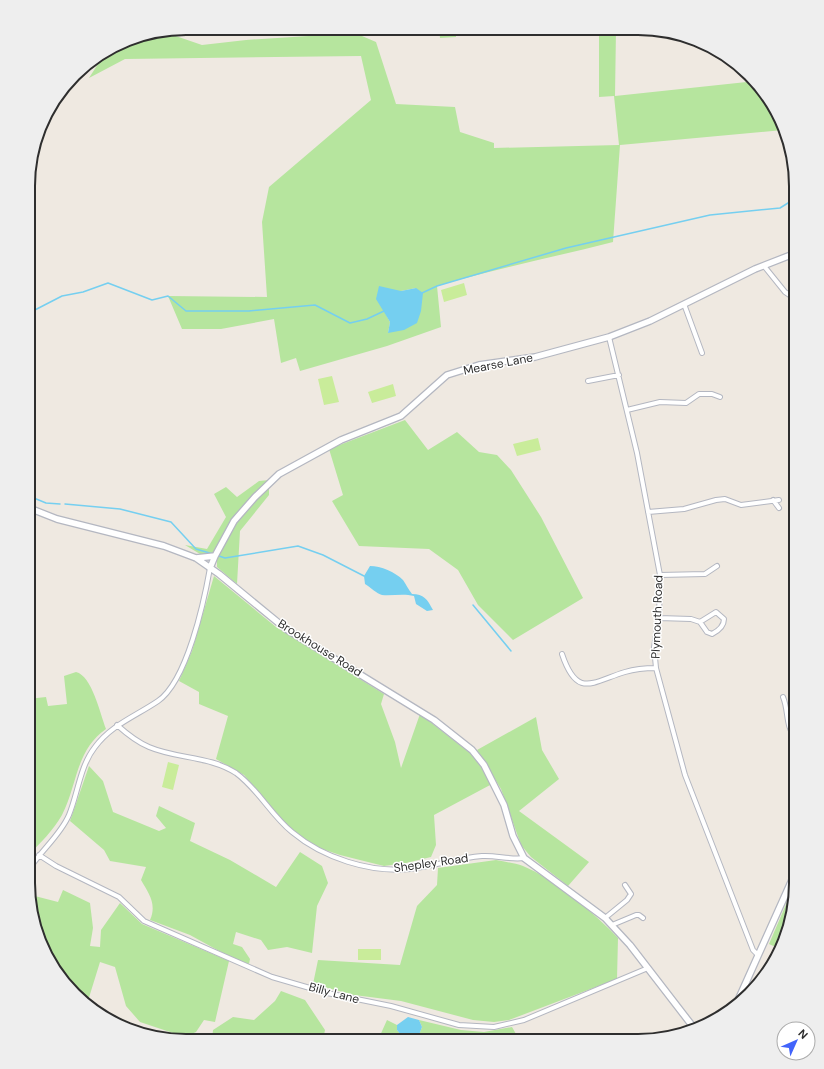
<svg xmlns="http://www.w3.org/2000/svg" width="824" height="1069" font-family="'DM Sans',sans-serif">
  <rect width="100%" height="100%" fill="#efe9e1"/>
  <path fill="#b6e59e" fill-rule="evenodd" d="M 439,29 L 455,29 L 456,37 L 440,38 Z
    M 599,29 L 616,29 L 615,96 L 756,81 L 780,116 L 783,130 L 620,145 L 613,242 C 554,257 495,269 437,286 L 441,327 L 387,346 L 300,371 L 296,358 L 281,363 L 274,319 L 221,329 L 182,329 L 168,296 L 267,297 L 262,222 L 269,187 L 371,100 L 361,56 L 125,59 L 89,78 L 105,53 L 135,36 L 164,32 L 202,45 L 246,40 L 355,33 L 376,42 L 396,104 L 455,107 L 460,132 L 494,143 L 494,148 L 619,145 L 614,96 L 599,97 ZM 416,288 L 388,333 L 390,322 L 384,311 L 401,291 Z
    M 405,420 L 428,450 L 457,432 L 479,452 L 497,455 L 511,470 L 541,517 L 583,598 L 513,640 L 478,605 L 458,570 L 429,549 L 359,546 L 332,501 L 343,495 L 329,449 Z
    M 269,480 L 269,495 L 240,531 L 237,584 L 217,567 L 217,557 L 200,554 L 185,545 L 207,549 L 226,517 L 214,494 L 226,487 L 237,497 L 259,481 Z
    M 214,576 L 276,627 L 384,694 L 381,704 L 395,742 L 401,768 L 420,714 L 474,756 L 492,784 L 434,815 L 436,845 L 431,857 L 406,863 L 384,866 L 340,855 L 319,848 L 292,831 L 244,775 L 216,759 L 228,716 L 199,704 L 199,692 L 179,681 L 192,651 Z
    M 76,672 C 92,676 100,713 106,729 C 75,751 78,784 62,815 C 53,831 40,843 28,856 L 28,699 L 46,697 L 48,706 L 67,704 L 64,676 Z
    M 536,717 L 542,750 L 559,779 L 519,811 L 589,862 L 568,886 L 531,857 L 521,845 L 501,789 L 477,750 Z
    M 89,766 L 103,781 L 113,812 L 159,831 L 166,828 L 156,816 L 159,806 L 195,823 L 190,841 L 230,860 L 276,887 L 300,852 L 322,866 L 328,883 L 317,906 L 312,953 L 287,947 L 268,950 L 261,940 L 236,932 L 233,944 L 242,947 L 250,959 L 249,964 L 230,957 L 190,935 L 150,920 C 157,904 149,894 141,880 L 146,867 L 110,861 L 104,850 L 70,821 Z
    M 496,860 C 505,862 515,863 523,866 C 551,877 598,916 618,938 L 617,979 L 509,1020 L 494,1022 L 473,1020 L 401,1001 L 354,995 L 313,984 L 318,960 L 400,965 L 417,906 L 437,885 L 438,868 Z
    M 796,881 C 796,904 790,928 780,949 L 769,944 Z
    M 63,890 L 90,903 L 93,928 L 90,946 L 100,947 L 101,930 L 120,903 L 142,924 L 229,961 L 215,1022 L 204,1020 L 196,1032 L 185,1037 L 140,1022 L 126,1006 L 115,967 L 100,962 L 87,1004 L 67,987 L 44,953 L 31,895 L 58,902 Z
    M 281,991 L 305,1000 L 325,1030 L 323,1040 L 212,1040 L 213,1030 L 233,1017 L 254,1020 L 275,1001 Z
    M 387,1020 L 397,1025 L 397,1030 L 405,1040 L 378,1040 Z
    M 419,1020 L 461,1030 L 484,1032 L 512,1027 L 520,1041 L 417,1040 L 422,1027 Z"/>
  <path fill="#c9ec9a" d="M 464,283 L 467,295 L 444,302 L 441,290 Z
    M 332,376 L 339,402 L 324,405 L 318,379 Z
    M 393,384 L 396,396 L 372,403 L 368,392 Z
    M 538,438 L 541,450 L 517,456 L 513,444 Z
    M 168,762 L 179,765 L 173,790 L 162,787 Z
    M 358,949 L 381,949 L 381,960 L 358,960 Z"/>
  <path fill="#75cff0" d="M 379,286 L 401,291 L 416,288 L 423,293 L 421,311 L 417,323 L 404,330 L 388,333 L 390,322 L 376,299 Z
    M 370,566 C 381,566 395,572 403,580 C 406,584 408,589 412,594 C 424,594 427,599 433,610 L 427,611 L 416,604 L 414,596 C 403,593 393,596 382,595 C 377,594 370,587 365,584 L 364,576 Z
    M 408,1017 L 419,1020 L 422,1027 L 417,1040 L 405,1040 L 397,1030 L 397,1025 Z"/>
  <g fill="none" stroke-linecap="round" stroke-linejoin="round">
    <path stroke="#75cff0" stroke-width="1.5" d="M 422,293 L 437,286 L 566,248 L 710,215 L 780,208 L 796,198
      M 29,313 L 62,296 L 83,292 L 108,283 L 152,300 L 168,296 L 186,311 L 249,311 L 315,305 L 350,323 L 367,319 L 384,311
      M 29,496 L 46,503 L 60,504
      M 65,504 L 120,509 L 171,522 L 196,549 L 213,554
      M 219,556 L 225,558 L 298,546 L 323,555 L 364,576
      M 473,605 L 511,651"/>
    <g stroke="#b4b7c1" stroke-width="6">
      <path id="street" d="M 764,266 L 785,292 L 794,298 L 795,304 L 792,313
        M 684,304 L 702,353
        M 609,337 L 637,453 L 660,575 L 659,618 L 654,647 L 656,668 L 685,775 L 753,950 L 758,955
        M 588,381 L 619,375
        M 627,410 L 660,402 L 686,403 L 699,394 L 712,394 L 720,397
        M 773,500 L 779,508
        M 648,512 L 684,509 L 716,500 L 725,499 L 741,505 L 779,500
        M 660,575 L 705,574 L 717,566
        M 659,618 L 691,619 L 700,622 L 716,612 L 724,619 C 724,626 718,631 712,634 L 707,632 L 700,622
        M 562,654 C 577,699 592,682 625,672 C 635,669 645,668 656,668
        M 783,697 C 789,711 785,727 796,738
        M 117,725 C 127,734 137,742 149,747 C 177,759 210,756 236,773 C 258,789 271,815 292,832 C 323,858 370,873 410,869 C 434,866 458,858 482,856 C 496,855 510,860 524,858
        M 39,855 L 56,866 L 119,897 L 144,921 L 272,977 L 327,993 L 391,1006 L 459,1025 L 494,1027 L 524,1020 L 648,968
        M 28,871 C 40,851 60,836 69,815 C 78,793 80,766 95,747 C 111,725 136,716 158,701 C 187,681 204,602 210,568
        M 605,918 L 627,900 L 631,894 L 625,885
        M 612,925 L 636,915 L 639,915 L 643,918"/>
    </g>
    <g stroke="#b4b7c1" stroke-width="8">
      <path id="secondary" d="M 29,508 L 57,519 L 164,546 L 196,558 L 219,574 L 286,629 L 434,720 L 472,750 L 484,765 L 504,805 L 513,836 L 524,858 L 605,918 L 630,945 L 694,1028
        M 196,558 L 215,556
        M 210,568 L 215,556 L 234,521 L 255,497 L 279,474 L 341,440 L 401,416 L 447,375 L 479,365 L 535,357 L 609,337 L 650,321 L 755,269 L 796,253
        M 735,1007 L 796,871"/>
    </g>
    <use href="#street" stroke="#fff" stroke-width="4"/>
    <use href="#secondary" stroke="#fff" stroke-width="5.5"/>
  </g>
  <g text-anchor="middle" stroke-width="3" stroke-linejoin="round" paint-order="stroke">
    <g font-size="12" fill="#2e2e2e" stroke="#fff">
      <text transform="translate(498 364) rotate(-11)" y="4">Mearse Lane</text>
      <text transform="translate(657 617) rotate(-88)" y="4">Plymouth Road</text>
      <text transform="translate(320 648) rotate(32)" y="4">Brookhouse Road</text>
      <text transform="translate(431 863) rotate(-8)" y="4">Shepley Road</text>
      <text transform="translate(334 993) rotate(15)" y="4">Billy Lane</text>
    </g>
  </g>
  <path d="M0 0H824V1069H0ZM186 35H638A151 151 0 0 1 789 186V883A151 151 0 0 1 638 1034H186A151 151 0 0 1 35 883V186A151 151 0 0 1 186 35Z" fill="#eee" fill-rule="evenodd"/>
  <path fill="none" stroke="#2e2e2e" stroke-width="2" d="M186 35H638A151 151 0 0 1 789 186V883A151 151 0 0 1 638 1034H186A151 151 0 0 1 35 883V186A151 151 0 0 1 186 35Z"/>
  <g transform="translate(796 1041) rotate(45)"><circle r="19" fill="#ffffff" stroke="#ababab"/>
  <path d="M0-3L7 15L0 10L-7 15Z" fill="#4264fb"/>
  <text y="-6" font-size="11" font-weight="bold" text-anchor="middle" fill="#2e2e2e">N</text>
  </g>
</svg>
